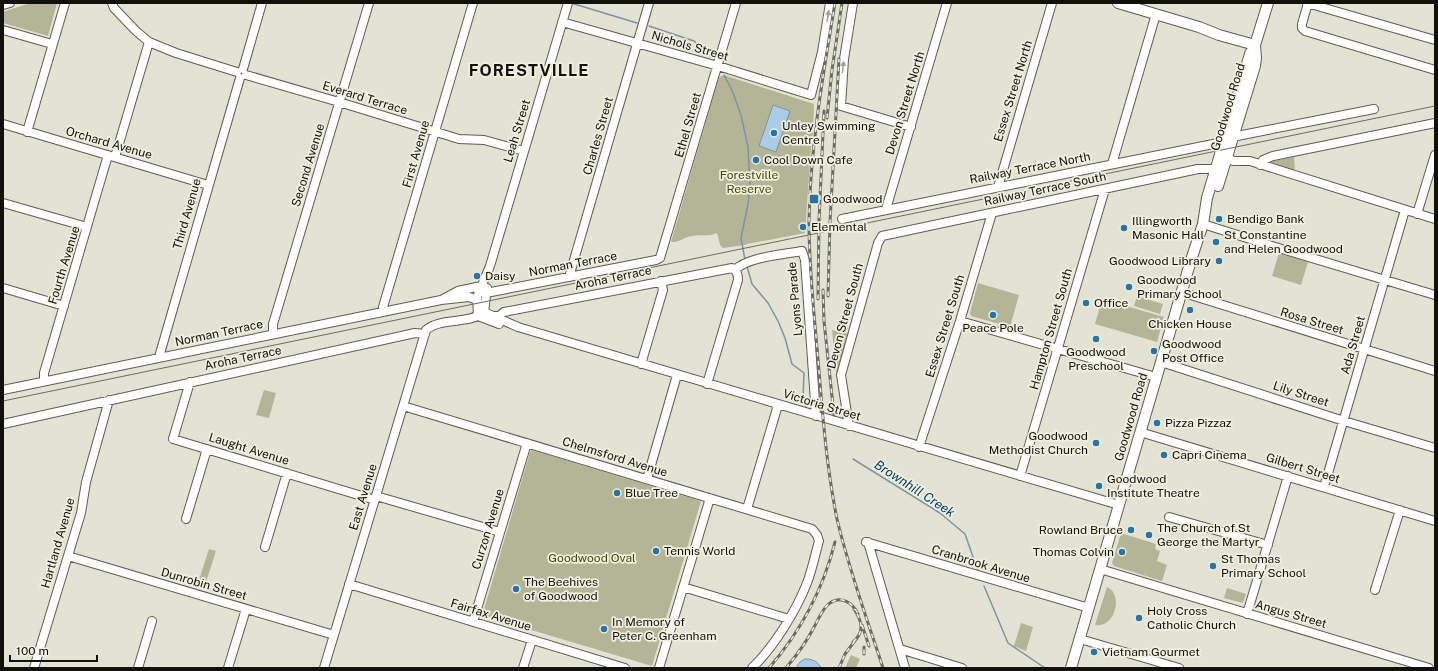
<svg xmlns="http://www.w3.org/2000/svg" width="1438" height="671" font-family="'Public Sans',sans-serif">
  <rect width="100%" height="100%" fill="#e2e3d3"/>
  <path fill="#b4b596" d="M 30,3 L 57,3 L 48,36 L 3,23 L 3,12 Z
    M 724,75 L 814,104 L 805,233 L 747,244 L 745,245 L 723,248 L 720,245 L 717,233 C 708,237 701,234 692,236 C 684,237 679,243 671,242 L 719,77 Z
    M 1294,157 L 1295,171 L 1272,164 L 1271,163 L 1273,161 Z
    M 1279,253 L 1308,262 L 1301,285 L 1272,276 Z
    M 978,283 L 1019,295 L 1010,327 L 971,316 L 970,313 Z
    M 1137,296 L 1163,304 L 1160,314 L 1134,306 Z
    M 1102,299 L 1164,317 L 1157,342 L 1095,324 Z
    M 264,390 L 276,393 L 269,418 L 256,415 Z
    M 532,450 L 701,501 L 652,666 L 485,616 L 483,613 L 530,452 Z
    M 1121,533 L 1156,544 L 1155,549 L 1160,551 L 1157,561 L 1167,565 L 1162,581 L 1114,566 L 1112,563 Z
    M 209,549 L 216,551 L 206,582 L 199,580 Z
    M 1107,587 C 1124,594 1115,629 1095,625 Z
    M 1227,588 L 1246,594 L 1243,603 L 1224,598 Z
    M 1021,623 L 1033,627 L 1026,651 L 1014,646 Z
    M 851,655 L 860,659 L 856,668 L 845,668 Z"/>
  <path fill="#b5b690" d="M 805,102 L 814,104 C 812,129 816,162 794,178 L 798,166 L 797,139 Z
    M 832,330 L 848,334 L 838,374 L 836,373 Z"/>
  <path fill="#abcce7" stroke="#7d94a5" d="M 773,105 L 790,111 L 776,152 L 759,146 Z
    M 805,659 C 812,659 818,661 821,668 L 796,668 L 800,662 Z"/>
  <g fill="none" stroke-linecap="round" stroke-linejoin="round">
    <path stroke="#7d94a5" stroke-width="1.5" d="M 571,3 L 637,23
      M 649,26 L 694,41 L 711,57
      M 724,75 L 732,90 L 741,115 L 748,147 L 750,186 L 748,204 L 741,238 L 745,260
      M 747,266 L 752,284 L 768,303 L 778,321 L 785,338 L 792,364 L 804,373 L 803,398 L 806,408
      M 853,459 L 940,513 L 965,534 L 978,571
      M 984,586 L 1008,643 L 1045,668"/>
    <g stroke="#5d5e50" stroke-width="10">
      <path id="minor" d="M 112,3 L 114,8 L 136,31 L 149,42 L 176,53 L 237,72
        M 853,3 L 844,59 L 841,106 L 911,127
        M 1307,3 L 1435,40
        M 1308,3 L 1302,24 L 1302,28 L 1305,31 L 1435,70
        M 3,5 L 10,3
        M 562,22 L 718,66 L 811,95 L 822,52 L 830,3
        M 3,30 L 52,44
        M 243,69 L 262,3
        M 246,75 L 339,102 L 459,139 L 484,140 L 524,151
        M 3,124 L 208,185
        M 27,132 L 65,3
        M 1232,137 L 1374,109
        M 1227,156 L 1233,161 L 1250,161 L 1435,219
        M 115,157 L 149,42
        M 1112,164 L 1156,14
        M 1260,165 L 1263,160 L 1273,156 L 1435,123
        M 998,187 L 1052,3
        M 3,203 L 87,227
        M 886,209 L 947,3
        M 1417,214 L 1435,155
        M 842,219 L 1223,142
        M 1203,224 L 1272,246 L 1435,295
        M 735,270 C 747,257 785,254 802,251 L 805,260 L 816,416
        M 569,277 L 649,3
        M 3,288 L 64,306
        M 1181,292 L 1435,371
        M 486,293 L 656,260 L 660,258 L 736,3
        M 443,299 L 458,291 L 481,286
        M 384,311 L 383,307 L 473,3
        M 484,312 L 518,327 L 1119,505
        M 484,312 L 487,288
        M 478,316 L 477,297 L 490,266 L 568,3
        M 478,316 L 499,324
        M 493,316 L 499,316 L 504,312 L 732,268 C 737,271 738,274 738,280 L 707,384
        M 960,321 L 1156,377
        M 273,334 L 273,324 L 369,3
        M 159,357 L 240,78
        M 1161,362 L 1344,421 L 1435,448
        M 641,364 L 663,290 L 661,281
        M 44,381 L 44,373 L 108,155
        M 190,382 L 173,439 L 375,500
        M 3,390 L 441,300 L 469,297 L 477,300
        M 403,406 L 812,529 L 817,535 L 819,541 C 815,555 812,570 807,583 C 796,611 774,647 752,668
        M 3,424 L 415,333 L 425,334
        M 849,426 L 841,375 L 878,243 L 882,236 L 1198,169 L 1216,169
        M 1140,432 L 1435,521
        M 919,447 L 960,321 L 992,213
        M 1020,476 L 1105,189
        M 647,479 L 677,375
        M 1324,487 L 1405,210
        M 376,496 L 500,532
        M 747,509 L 778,405
        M 1169,517 L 1268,545
        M 186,519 L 207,449
        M 866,542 L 1089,608
        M 868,542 L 905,668
        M 265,547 L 287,473
        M 68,556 L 334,635
        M 1100,569 L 1429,668
        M 349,584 L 625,668
        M 683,587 L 789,619
        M 1375,590 L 1400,510
        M 1247,614 L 1288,476
        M 473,622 L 527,443
        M 1080,639 L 1179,668
        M 900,649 L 962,668
        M 34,668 L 81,513 L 86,482 L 109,400
        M 138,668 L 152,621
        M 228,668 L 246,609
        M 324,668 L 426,330 C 441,317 468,325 484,312
        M 523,668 L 532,640
        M 659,668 L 710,498"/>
    </g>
    <g stroke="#5d5e50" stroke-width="12">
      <path id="major" d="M 1118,3 L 1199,27 L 1219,35 L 1255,45
        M 1218,186 L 1255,66 L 1256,58 L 1255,45
        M 1071,668 L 1191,260 L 1203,224 L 1207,198 L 1250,54 L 1255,45 L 1268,3"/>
    </g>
    <use href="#minor" stroke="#fff" stroke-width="8"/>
    <use href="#major" stroke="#fff" stroke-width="10"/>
    <path stroke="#6b6c62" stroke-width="1" d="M 3,401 L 1435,106"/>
    <g stroke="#6b6c62" stroke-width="3">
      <path id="rail" d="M 835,3 C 823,75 810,149 809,222 C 809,272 815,321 819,371 C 823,420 827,470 837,519 C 849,570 867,619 883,668
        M 827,118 L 832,70 L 842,3
        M 823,290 L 824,321 L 834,415
        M 828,296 L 830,222 L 839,59
        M 818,299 L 819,221 L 824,111
        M 862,625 L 869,646
        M 853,642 C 865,632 862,621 854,609
        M 864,654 L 864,647
        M 769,668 C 801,631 823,590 835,542
        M 786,668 C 796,656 806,643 813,629 C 818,621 822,608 830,603 C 841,595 853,603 858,614
        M 839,668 L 845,654 L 857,638"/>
    </g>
    <use href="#rail" stroke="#eff0e0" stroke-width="1.5" stroke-dasharray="4.5" stroke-linecap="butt"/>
  </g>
  <defs><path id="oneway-solid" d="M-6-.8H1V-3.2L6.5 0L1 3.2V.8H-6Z"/></defs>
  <g fill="#a0a09e">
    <use href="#oneway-solid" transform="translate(828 16) rotate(-81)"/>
    <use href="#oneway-solid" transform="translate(843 67) rotate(-84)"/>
  </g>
  <g fill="#2973a7" stroke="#eff0e0" stroke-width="1.5">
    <circle cx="774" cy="133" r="4"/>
    <circle cx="756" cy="160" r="4"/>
    <rect x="809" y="194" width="10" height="10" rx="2"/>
    <circle cx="1219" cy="219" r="4"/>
    <circle cx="803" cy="227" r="4"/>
    <circle cx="1124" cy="228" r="4"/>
    <circle cx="1216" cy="242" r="4"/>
    <circle cx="1219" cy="261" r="4"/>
    <circle cx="477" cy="276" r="4"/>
    <circle cx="1129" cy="287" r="4"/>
    <circle cx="1086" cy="303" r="4"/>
    <circle cx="1190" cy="310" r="4"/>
    <circle cx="993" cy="315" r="4"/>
    <circle cx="1096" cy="339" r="4"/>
    <circle cx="1154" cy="351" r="4"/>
    <circle cx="1157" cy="423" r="4"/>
    <circle cx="1096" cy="443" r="4"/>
    <circle cx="1164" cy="455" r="4"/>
    <circle cx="1099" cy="486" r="4"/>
    <circle cx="617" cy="493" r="4"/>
    <circle cx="1131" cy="530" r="4"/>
    <circle cx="1149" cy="535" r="4"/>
    <circle cx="656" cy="551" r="4"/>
    <circle cx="1122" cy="552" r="4"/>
    <circle cx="1213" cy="566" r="4"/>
    <circle cx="516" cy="589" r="4"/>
    <circle cx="1139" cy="618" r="4"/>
    <circle cx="604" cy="629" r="4"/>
    <circle cx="1094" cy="652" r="4"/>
  </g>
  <g text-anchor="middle" stroke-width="3.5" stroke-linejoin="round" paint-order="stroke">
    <g font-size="12" fill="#11110c" stroke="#eff0e0">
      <text transform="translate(690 46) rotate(16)" y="4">Nichols Street</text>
      <text transform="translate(1013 91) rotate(-73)" y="4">Essex Street North</text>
      <text transform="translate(365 98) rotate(17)" y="4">Everard Terrace</text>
      <text transform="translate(905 103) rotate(-73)" y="4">Devon Street North</text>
      <text transform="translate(1228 107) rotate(-73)" y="4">Goodwood Road</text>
      <text transform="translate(688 125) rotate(-74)" y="4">Ethel Street</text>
      <text transform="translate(517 131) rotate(-73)" y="4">Leah Street</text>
      <text transform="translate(598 136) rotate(-74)" y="4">Charles Street</text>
      <text transform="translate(109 143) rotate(16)" y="4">Orchard Avenue</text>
      <text transform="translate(416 154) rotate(-74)" y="4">First Avenue</text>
      <text transform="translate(308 165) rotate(-73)" y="4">Second Avenue</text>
      <text transform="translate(1030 168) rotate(-11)" y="4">Railway Terrace North</text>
      <text transform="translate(1045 189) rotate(-12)" y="4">Railway Terrace South</text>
      <text transform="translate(187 214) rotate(-74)" y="4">Third Avenue</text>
      <text transform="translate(573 264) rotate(-11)" y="4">Norman Terrace</text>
      <text transform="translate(64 265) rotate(-73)" y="4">Fourth Avenue</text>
      <text transform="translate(613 278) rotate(-12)" y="4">Aroha Terrace</text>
      <text transform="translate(795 299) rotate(-95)" y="4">Lyons Parade</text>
      <text transform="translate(845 316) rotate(-75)" y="4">Devon Street South</text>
      <text transform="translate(1312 321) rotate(17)" y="4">Rosa Street</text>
      <text transform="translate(945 326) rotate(-73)" y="4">Essex Street South</text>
      <text transform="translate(1051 329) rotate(-74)" y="4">Hampton Street South</text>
      <text transform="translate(219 333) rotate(-12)" y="4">Norman Terrace</text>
      <text transform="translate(1353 345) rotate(-74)" y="4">Ada Street</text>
      <text transform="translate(243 358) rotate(-12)" y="4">Aroha Terrace</text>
      <text transform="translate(1301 394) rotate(18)" y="4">Lily Street</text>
      <text transform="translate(822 405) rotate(17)" y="4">Victoria Street</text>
      <text transform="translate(1131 417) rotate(-74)" y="4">Goodwood Road</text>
      <text transform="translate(249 449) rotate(17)" y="4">Laught Avenue</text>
      <text transform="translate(615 457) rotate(17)" y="4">Chelmsford Avenue</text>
      <text transform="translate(1303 468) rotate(17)" y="4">Gilbert Street</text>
      <text transform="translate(363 497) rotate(-73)" y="4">East Avenue</text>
      <text transform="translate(488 529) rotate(-73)" y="4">Curzon Avenue</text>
      <text transform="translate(58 543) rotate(-74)" y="4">Hartland Avenue</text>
      <text transform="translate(981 564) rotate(17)" y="4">Cranbrook Avenue</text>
      <text transform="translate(204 584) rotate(16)" y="4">Dunrobin Street</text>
      <text transform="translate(1291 614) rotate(16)" y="4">Angus Street</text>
      <text transform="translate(491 615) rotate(17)" y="4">Fairfax Avenue</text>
    </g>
    <g font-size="12" fill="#11110c" stroke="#eff0e0" text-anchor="start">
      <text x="782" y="130">Unley Swimming<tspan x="782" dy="14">Centre</tspan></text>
      <text x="764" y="164">Cool Down Cafe</text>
      <text x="823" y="203">Goodwood</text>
      <text x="1227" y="223">Bendigo Bank</text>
      <text x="1132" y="225">Illingworth<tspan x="1132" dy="14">Masonic Hall</tspan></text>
      <text x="811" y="231">Elemental</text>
      <text x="1224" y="239">St Constantine<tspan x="1224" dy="14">and Helen Goodwood</tspan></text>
      <text x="1211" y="265" text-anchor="end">Goodwood Library</text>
      <text x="485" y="280">Daisy</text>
      <text x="1137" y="284">Goodwood<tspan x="1137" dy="14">Primary School</tspan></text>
      <text x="1094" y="307">Office</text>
      <text x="1190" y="328" text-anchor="middle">Chicken House</text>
      <text x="993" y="332" text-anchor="middle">Peace Pole</text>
      <text x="1162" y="348">Goodwood<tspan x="1162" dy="14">Post Office</tspan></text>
      <text x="1096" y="356" text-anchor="middle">Goodwood<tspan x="1096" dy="14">Preschool</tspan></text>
      <text x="1165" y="427">Pizza Pizzaz</text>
      <text x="1088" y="440" text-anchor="end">Goodwood<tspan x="1088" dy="14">Methodist Church</tspan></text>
      <text x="1172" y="459">Capri Cinema</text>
      <text x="1107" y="483">Goodwood<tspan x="1107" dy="14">Institute Theatre</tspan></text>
      <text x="625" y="497">Blue Tree</text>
      <text x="1157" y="532">The Church of St<tspan x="1157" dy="14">George the Martyr</tspan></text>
      <text x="1123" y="534" text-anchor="end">Rowland Bruce</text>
      <text x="664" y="555">Tennis World</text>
      <text x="1114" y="556" text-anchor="end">Thomas Colvin</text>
      <text x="1221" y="563">St Thomas<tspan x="1221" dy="14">Primary School</tspan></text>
      <text x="524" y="586">The Beehives<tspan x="524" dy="14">of Goodwood</tspan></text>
      <text x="1147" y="615">Holy Cross<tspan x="1147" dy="14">Catholic Church</tspan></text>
      <text x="612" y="626">In Memory of<tspan x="612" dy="14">Peter C. Greenham</tspan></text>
      <text x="1102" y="656">Vietnam Gourmet</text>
    </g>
    <g font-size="12" fill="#484702" stroke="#eff0e0">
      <text x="749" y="179">Forestville<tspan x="749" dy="14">Reserve</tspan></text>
      <text x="592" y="562">Goodwood Oval</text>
    </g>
    <g font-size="13" font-style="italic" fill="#013c5f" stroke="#eff0e0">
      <text transform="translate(915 488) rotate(33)" y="5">Brownhill Creek</text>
    </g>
    <g font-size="16" font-weight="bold" letter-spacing="1" fill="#11110c" stroke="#eff0e0">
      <text x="529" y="76">FORESTVILLE</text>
    </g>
  </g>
  <rect width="1438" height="671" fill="none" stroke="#11110c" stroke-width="8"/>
  <path d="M10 655v6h87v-6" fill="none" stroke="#11110c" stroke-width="2"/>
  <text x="16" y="655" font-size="12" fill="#11110c" stroke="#eff0e0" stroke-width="3" paint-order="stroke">100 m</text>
</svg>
